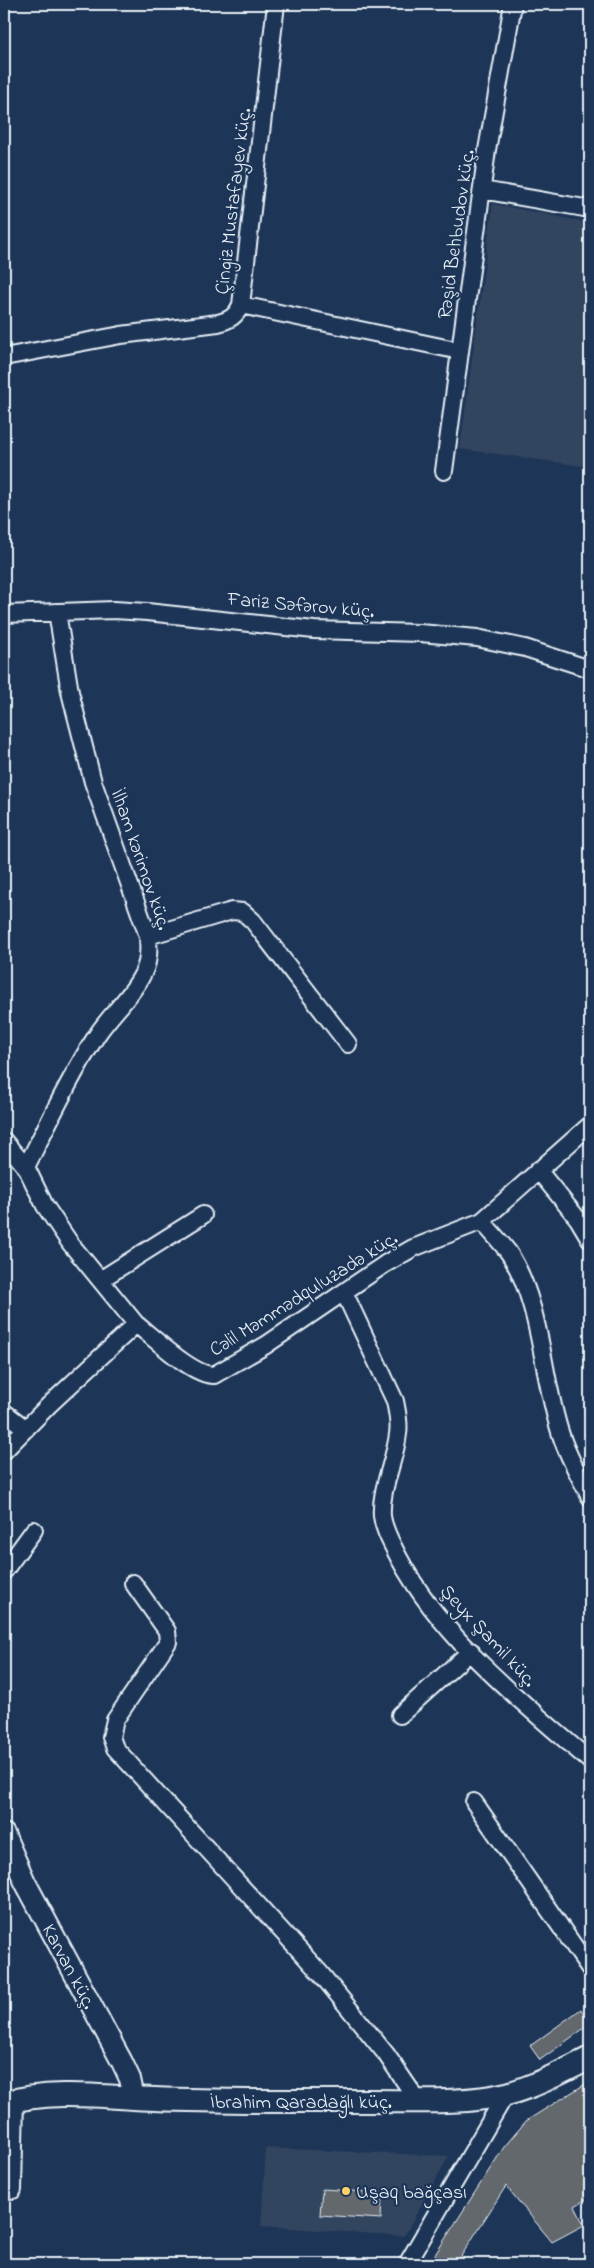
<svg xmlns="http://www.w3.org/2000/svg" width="594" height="2268" font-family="'Indie Flower',sans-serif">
  <rect width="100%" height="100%" fill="#1d3557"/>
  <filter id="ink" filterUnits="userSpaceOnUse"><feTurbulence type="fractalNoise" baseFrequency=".02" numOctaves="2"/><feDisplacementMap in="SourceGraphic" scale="10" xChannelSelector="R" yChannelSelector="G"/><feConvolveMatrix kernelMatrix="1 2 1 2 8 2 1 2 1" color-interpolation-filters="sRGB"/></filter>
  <g filter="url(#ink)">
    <path fill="#32445e" d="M 493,204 L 590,223 L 590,467 L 460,449 Z
      M 266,2148 L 449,2156 L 404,2236 L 261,2226 Z"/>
    <path fill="#63676d" stroke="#e8f1f8" d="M 581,2009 L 590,2024 L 540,2060 L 530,2046 Z
      M 590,2081 L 590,2197 L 575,2206 L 584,2225 L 552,2242 L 506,2186 L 456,2264 L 429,2264 L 504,2147 L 526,2121 Z
      M 322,2189 L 382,2193 L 381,2219 L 320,2215 Z"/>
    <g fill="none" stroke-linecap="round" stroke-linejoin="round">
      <g stroke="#e8f1f8" stroke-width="20">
        <path id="minor" d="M 482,190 L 590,209
          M 241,305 L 460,351
          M 4,357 L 121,335 L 218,323 C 230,320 236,316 241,305 L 276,4
          M 444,471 L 487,150 L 513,4
          M 57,612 L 70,692 L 93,782 L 148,936 C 149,951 149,964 141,977 C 130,998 110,1015 97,1035 C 70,1077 49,1122 26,1167 L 45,1206 L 70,1243 L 136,1324
          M 4,614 L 114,610 L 147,612 L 314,630 L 420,633 L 477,638 L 525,648 L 590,669
          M 148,936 L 232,911 L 243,912 L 253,921 L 348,1044
          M 4,1141 L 26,1167
          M 538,1170 L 578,1219 L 590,1239
          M 482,1221 C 490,1231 501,1242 509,1253 C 542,1304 542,1379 561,1435 C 568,1457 580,1477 590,1497
          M 100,1280 L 203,1215
          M 344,1292 L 395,1401 C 397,1412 400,1423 398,1434 C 395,1461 380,1489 382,1516 C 384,1531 392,1544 399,1558 C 443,1640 521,1701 590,1761
          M 4,1412 L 26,1429
          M 4,1451 L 49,1405 L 136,1324 C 154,1338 193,1376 214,1375 L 266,1345 L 385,1264 L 413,1248 L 482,1221 L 590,1125
          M 4,1571 L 34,1530
          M 133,1583 L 167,1631 L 168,1642 L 115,1720 L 111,1737 L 115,1748 L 321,1974 L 386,2054 L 418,2101
          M 400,1715 L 471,1651
          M 474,1802 L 590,1969
          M 13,2190 L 15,2099
          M 407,2264 L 506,2094"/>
      </g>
      <g stroke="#e8f1f8" stroke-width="24">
        <path id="tertiary" d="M 4,1834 L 25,1882 L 122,2062 L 130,2079 L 134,2098"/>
      </g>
      <g stroke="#e8f1f8" stroke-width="26">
        <path id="secondary" d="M 4,2103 C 52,2089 105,2097 155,2099 C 227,2102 299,2101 371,2101 C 414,2101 465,2104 507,2094 C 536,2086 564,2071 590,2058"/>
      </g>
      <use href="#minor" stroke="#1d3557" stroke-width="16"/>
      <use href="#tertiary" stroke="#1d3557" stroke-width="20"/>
      <use href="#secondary" stroke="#1d3557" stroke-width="22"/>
    </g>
  </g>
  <circle fill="#ffd166" stroke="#1d3557" stroke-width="2" cx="346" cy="2191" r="5"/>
  <g text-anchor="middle" stroke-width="4.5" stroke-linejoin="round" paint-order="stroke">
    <g font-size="20" fill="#e8f1f8" stroke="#1d3557">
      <text transform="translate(232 201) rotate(-83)" y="7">Çingiz Mustafayev küç.</text>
      <text transform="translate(455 234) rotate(-82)" y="7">Rəşid Behbudov küç.</text>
      <text transform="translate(301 604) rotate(5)" y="7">Fariz Səfərov küç.</text>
      <text transform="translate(142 859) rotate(71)" y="7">İlham kərimov küç.</text>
      <text transform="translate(303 1293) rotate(-32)" y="7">Cəlil Məmmədquluzadə küç.</text>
      <text transform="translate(489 1635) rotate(47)" y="7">Şeyx Şamil küç.</text>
      <text transform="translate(70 1966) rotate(62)" y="7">Karvan küç.</text>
      <text x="301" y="2108">İbrahim Qaradağlı küç.</text>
    </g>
    <g font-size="20" fill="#e8f1f8" stroke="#1d3557" text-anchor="start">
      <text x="356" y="2198">Uşaq bağçası</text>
    </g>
  </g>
  <rect width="594" height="2268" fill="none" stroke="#1d3557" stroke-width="20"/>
  <rect x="10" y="10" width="574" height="2248" fill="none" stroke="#e8f1f8" stroke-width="2" filter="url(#ink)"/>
</svg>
